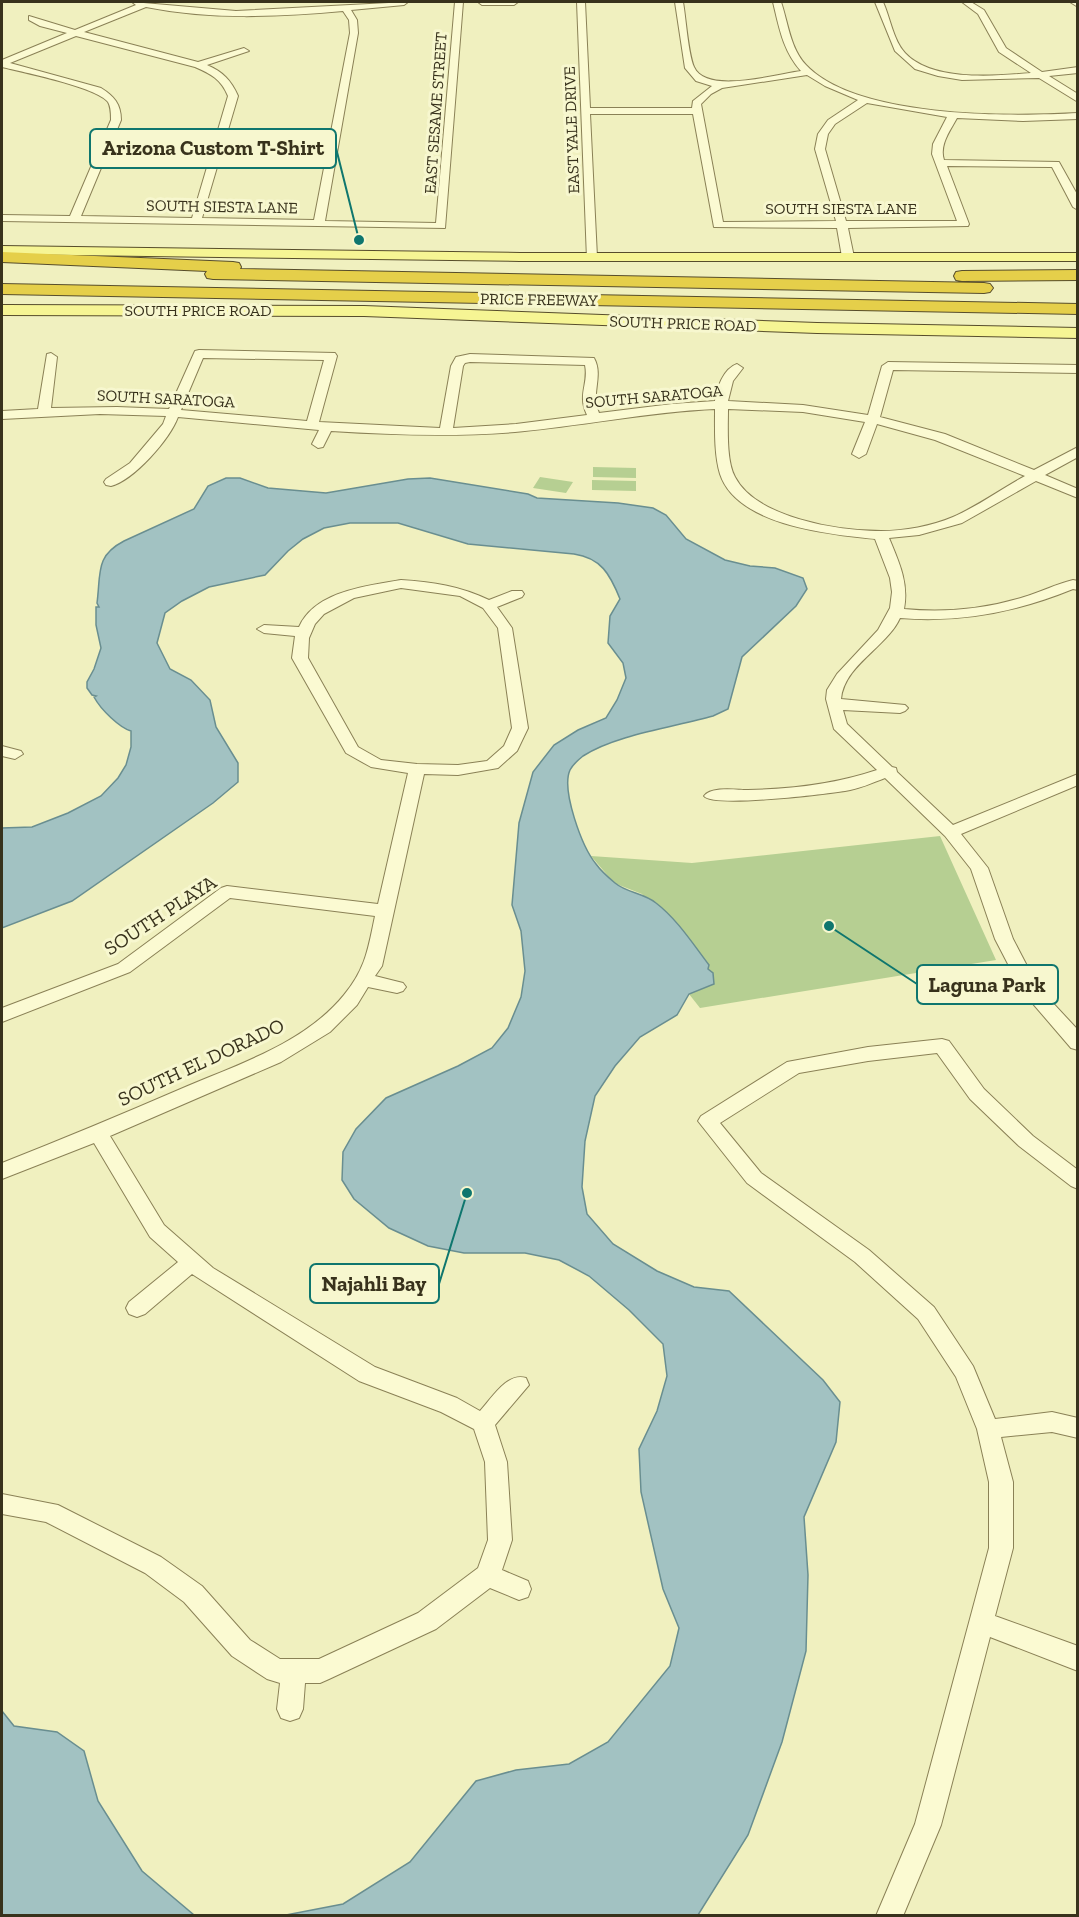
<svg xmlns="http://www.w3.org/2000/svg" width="1079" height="1917" font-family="'Zilla Slab',serif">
  <rect width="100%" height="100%" fill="#f0f0bf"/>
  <path fill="#b6cf92" d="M 593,467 L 636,468 L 636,478 L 593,477 Z
    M 540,477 L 573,482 L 566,493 L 533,488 Z
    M 592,480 L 636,481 L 636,491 L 592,490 Z
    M 940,836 L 996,960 L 700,1008 L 689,994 L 708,969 L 642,894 L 614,883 L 591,856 L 692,863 Z"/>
  <path fill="#a2c2c2" stroke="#698e90" stroke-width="1.5" d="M 226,478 L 240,478 L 268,488 L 326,493 L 408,479 L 430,478 L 528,494 L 537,498 L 618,503 L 653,508 L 666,515 L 686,539 L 725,560 L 750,566 L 775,568 L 803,578 L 807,589 L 796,606 L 742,657 L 728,709 L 713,716 C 674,727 615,735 583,756 C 578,760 573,764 570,770 C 561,790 582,847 596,864 C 601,871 609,878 615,883 C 627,893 644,893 656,903 C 677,919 693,944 709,965 L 708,969 L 713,973 L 714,984 L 689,994 L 677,1015 L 640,1037 L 615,1066 L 595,1096 L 585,1141 L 582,1187 L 587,1214 L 613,1244 L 657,1271 L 694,1287 L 729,1291 L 823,1380 L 840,1402 L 836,1442 L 804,1517 L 808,1575 L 806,1651 L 782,1742 L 748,1835 L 698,1915 L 286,1915 L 343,1904 L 410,1862 L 476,1781 L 516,1770 L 569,1764 L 608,1742 L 670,1666 L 679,1628 L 663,1589 L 641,1492 L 639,1449 L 657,1411 L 667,1376 L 663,1344 L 629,1310 L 589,1276 L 559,1260 L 525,1253 L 464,1253 L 428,1246 L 389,1228 L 354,1199 L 342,1180 L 343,1152 L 356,1129 L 386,1098 L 458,1066 L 492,1048 L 508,1028 L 521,997 L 525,971 L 521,931 L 512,905 L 519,823 L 533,772 L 554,745 L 578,730 L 606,718 L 617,700 L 626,678 L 623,663 L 608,643 L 610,616 L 620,599 C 610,574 601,558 574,554 L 468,544 L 398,523 L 350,523 L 324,528 L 303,539 L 288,551 L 265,575 L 209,587 L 182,601 L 165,613 L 157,643 L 170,669 L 191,680 L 210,700 L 216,727 L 238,763 L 238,782 L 213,803 L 72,901 L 2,928 L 2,828 L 32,827 L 68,813 L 101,796 L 118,778 L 126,765 L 131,747 L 131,731 C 120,728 101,710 94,697 L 96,696 L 92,695 L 87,688 L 87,682 L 94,669 L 101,648 L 96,625 L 96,607 L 99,607 L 97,603 C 101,573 95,556 124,541 L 194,509 L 208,486 Z
    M 2,1711 L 14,1726 L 57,1732 L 84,1751 L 98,1801 L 142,1871 L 194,1915 L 2,1915 Z"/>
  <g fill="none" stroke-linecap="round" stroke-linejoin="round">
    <g stroke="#8a8156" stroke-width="2">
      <path id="minor" d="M 132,2 L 236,11 L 408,2 L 404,5 L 351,10 L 357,20 L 358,33 L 325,221 L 436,223 L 455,2 L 463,2 L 445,228 L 2,221 L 2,215 L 70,216 L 111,120 C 111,114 111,107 108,102 C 97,87 22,72 2,67 L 2,60 L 67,33 L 40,26 L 29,20 L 29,16 L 75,30 L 136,5 ZM 146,7 C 211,20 277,17 343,11 L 349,20 L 350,33 L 314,220 L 202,218 L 238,96 C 231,80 223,72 207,65 L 249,51 L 244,48 L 198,62 L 84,32 ZM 76,36 L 195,67 C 211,74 221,79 228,96 L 192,218 L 81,216 L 121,120 C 121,104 114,96 101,88 L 10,63 Z
        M 478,2 L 518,2 L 514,5 L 482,5 Z
        M 577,2 L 585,2 L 590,108 L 692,108 L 693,101 L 712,86 L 696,81 L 685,68 L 675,2 L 683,2 C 686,19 688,53 694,67 C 706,95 777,74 801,71 C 783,51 779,27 773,2 L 781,2 C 788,22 790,48 806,65 C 856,118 1008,117 1078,113 L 1078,119 L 1023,121 L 957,118 C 950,131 939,145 944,160 L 1059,162 L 1078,196 L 1078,210 L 1073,207 L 1052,167 L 947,166 L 969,224 L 968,226 L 848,228 L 854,257 L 848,260 L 842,257 L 837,228 L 714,227 L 693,114 L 590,114 L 597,257 L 595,259 L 587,259 ZM 807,75 L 825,86 L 858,100 L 828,120 L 818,134 L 815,149 L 836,221 L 723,222 L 701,104 L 711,94 L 722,88 ZM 867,103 L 947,117 L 933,144 L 932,154 L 957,221 L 846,221 L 825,149 L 828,134 L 835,124 Z
        M 875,2 L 883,2 C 890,17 893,40 905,53 C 932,82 995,76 1031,73 L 999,52 L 978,14 L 962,2 L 971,2 L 984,10 L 1006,48 L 1042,72 L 1078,67 L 1078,73 L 1049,76 L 1078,94 L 1078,102 L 1039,78 L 962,80 L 938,76 L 915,69 L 895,51 Z
        M 1070,2 L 1078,2 L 1078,7 Z
        M 199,350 L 335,353 L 337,356 L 319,422 L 440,428 L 451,366 L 456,357 L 470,354 L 594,358 C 604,376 590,394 599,413 L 672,404 L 715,401 C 717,388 723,369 737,364 L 743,368 L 733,381 L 728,401 L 803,405 L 868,415 L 882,366 L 888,362 L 1078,365 L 1078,373 L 893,370 L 880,417 L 945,434 L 1034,470 L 1078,447 L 1078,457 L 1045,475 L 1078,489 L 1078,498 L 1036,481 L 962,523 L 919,535 L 889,538 C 899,562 909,583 904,609 C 945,613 985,609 1024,597 C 1041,592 1056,584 1073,580 L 1078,581 L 1078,590 L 1073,589 C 1017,612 961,623 900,618 C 887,647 844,665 841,699 L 905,705 L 908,708 L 905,711 L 900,713 L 843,710 L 847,724 L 892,767 L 896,768 L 897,772 L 953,825 L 1078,774 L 1078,785 L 961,834 L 988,868 L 1013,939 L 1038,987 L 1078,1030 L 1078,1050 L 1071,1048 L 1022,991 L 995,939 L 971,869 L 945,836 L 885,778 C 872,783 859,789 845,791 C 825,794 713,808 704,796 C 711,786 737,790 748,790 C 792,789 836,784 877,770 L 834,729 L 826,699 L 827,690 L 837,674 L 878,630 L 890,608 L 892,592 L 890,578 L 875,539 C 830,534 737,526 720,474 C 714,454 715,429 715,409 C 647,412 582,426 515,432 C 453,437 393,435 331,431 L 323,447 L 318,448 L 312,444 L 319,430 L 178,417 C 170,439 134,480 111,486 L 106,485 L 104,482 L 106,479 L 130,463 L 163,424 L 166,416 L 100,414 L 2,419 L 2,411 L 38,409 L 47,354 L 51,353 L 57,357 L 51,408 L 117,407 L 169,409 L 195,351 ZM 203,358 L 324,360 L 307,421 L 181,410 ZM 470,362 L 585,365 C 589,384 577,394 587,415 L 516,424 L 453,428 L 463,366 L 465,363 ZM 728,409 L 803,412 L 865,422 L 852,454 L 859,458 L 866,454 L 877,424 L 935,440 L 1025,476 C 1001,489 978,506 953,517 C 932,526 904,531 881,531 C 839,531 756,518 735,477 C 726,461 728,427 728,409 Z
        M 401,580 C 432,582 460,586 489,600 L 512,591 L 522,591 L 524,594 L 522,597 L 497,607 L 512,628 L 528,728 L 517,751 L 498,768 L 458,775 L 424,774 L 382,966 L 375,976 L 403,983 L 406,987 L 403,991 L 397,993 L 368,987 L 357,1005 L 330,1032 L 281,1062 L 110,1136 L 164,1225 L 213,1268 L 375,1367 L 457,1398 L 480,1411 C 492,1398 507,1372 526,1378 L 529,1385 L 495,1425 L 507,1462 L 512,1540 L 502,1570 L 528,1581 L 531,1589 L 528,1597 L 519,1600 L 490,1588 L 436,1629 L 329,1679 L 320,1683 L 305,1683 L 303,1709 L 299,1718 L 290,1721 L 281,1718 L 277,1709 L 280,1683 L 267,1679 L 232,1656 L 184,1602 L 145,1573 L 46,1522 L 2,1514 L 2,1494 L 58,1505 L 161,1557 L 202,1586 L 250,1640 L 280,1659 L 319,1659 L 418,1613 L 478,1568 L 488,1540 L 485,1462 L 474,1429 L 441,1412 L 359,1381 L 192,1274 L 145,1314 L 137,1317 L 129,1314 L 126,1308 L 129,1302 L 178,1262 L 150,1237 L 94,1143 L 2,1179 L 2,1163 C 63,1139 123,1114 183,1088 C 239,1064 305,1043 344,995 C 366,968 368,949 375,916 L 230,898 L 130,972 L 2,1022 L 2,1008 L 118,964 L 221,888 L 227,886 L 378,904 L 408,773 L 371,767 L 346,753 L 292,658 L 295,636 L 264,633 L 257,629 L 264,625 L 299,627 C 315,591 367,586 401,580 ZM 401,588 L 460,596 L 483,608 L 498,628 L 512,728 L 504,746 L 487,761 L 458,765 L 417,764 L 381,760 L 358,747 L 308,658 L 309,638 L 315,624 L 324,614 L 354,598 Z
        M 2,746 L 21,751 L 23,754 L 15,759 L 2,756 Z
        M 942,1039 L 949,1041 L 984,1089 L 1033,1136 L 1078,1170 L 1078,1189 L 1071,1186 L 1019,1146 L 970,1099 L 937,1053 L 868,1061 L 799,1073 L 720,1123 L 761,1173 L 869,1250 L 934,1307 L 973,1366 L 995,1419 L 1052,1412 L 1078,1418 L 1078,1438 L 1052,1432 L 1001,1437 L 1013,1482 L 1013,1548 L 995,1616 L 1078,1646 L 1078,1671 L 990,1637 L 941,1825 L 903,1916 L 876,1916 L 915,1824 L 989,1548 L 989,1482 L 977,1429 L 956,1377 L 918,1319 L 855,1262 L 747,1183 L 698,1121 L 701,1116 L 787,1062 L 868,1047 Z"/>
    </g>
    <g stroke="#574d2b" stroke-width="2">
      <path id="major" d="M 2,246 L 520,253 L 1078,253 L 1078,261 L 520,261 L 2,254 Z
        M 2,305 L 364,306 L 817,323 L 1078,328 L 1078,338 L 817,333 L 364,316 L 2,315 Z"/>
    </g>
    <g stroke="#574d2b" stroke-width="2">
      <path id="highway" d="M 2,252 L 233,262 L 239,263 L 241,267 L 240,269 L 984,283 L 990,284 L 993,288 L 990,292 L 984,293 L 213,279 L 207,278 L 205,274 L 207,271 L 2,262 Z
        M 1078,270 L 1078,280 L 962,281 L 956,280 L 954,276 L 956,272 L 962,271 Z
        M 2,284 L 1078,304 L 1078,314 L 2,294 Z"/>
    </g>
    <use href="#minor" fill="#fbfad2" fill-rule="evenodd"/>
    <use href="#major" fill="#f6f594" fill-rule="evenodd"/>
    <use href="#highway" fill="#e5cf4a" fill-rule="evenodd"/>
  </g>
  <g text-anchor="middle" stroke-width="6" stroke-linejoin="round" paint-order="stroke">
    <g font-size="16" fill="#38321c" stroke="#f7f7cf">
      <text transform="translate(435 113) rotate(-86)" y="6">EAST SESAME STREET</text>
      <text transform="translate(571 130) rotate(-92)" y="6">EAST YALE DRIVE</text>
      <text transform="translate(222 206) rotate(1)" y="6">SOUTH SIESTA LANE</text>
      <text x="841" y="214">SOUTH SIESTA LANE</text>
      <text transform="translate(539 299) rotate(1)" y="6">PRICE FREEWAY</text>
      <text x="198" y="316">SOUTH PRICE ROAD</text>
      <text transform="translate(683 323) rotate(2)" y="6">SOUTH PRICE ROAD</text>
      <text transform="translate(654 396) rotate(-5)" y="6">SOUTH SARATOGA</text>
      <text transform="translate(166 398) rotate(3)" y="6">SOUTH SARATOGA</text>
    </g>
    <g font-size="20" fill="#38321c" stroke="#f7f7cf">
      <text transform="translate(160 915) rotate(-33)" y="7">SOUTH PLAYA</text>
      <text transform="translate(201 1062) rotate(-25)" y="7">SOUTH EL DORADO</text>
    </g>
  </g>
  <path fill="none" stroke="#0f766e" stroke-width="2" d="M359 240L336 148M829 926L917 984M467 1193L439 1284"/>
  <g fill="#0f766e" stroke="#f7f7cf" stroke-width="2">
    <circle cx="359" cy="240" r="6"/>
    <circle cx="829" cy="926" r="6"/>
    <circle cx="467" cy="1193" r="6"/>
  </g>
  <g fill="#f7f7cf" stroke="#0f766e" stroke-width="2">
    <rect x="90" y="129" width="246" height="39" rx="6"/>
    <rect x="917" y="965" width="141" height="39" rx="6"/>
    <rect x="310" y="1264" width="129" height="39" rx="6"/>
  </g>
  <g font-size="21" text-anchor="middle" font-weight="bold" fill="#38321c">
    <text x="213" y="155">Arizona Custom T-Shirt</text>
    <text x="987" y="992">Laguna Park</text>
    <text x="374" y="1291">Najahli Bay</text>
  </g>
  <rect width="1079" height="1917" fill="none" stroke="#38321c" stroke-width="6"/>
</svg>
